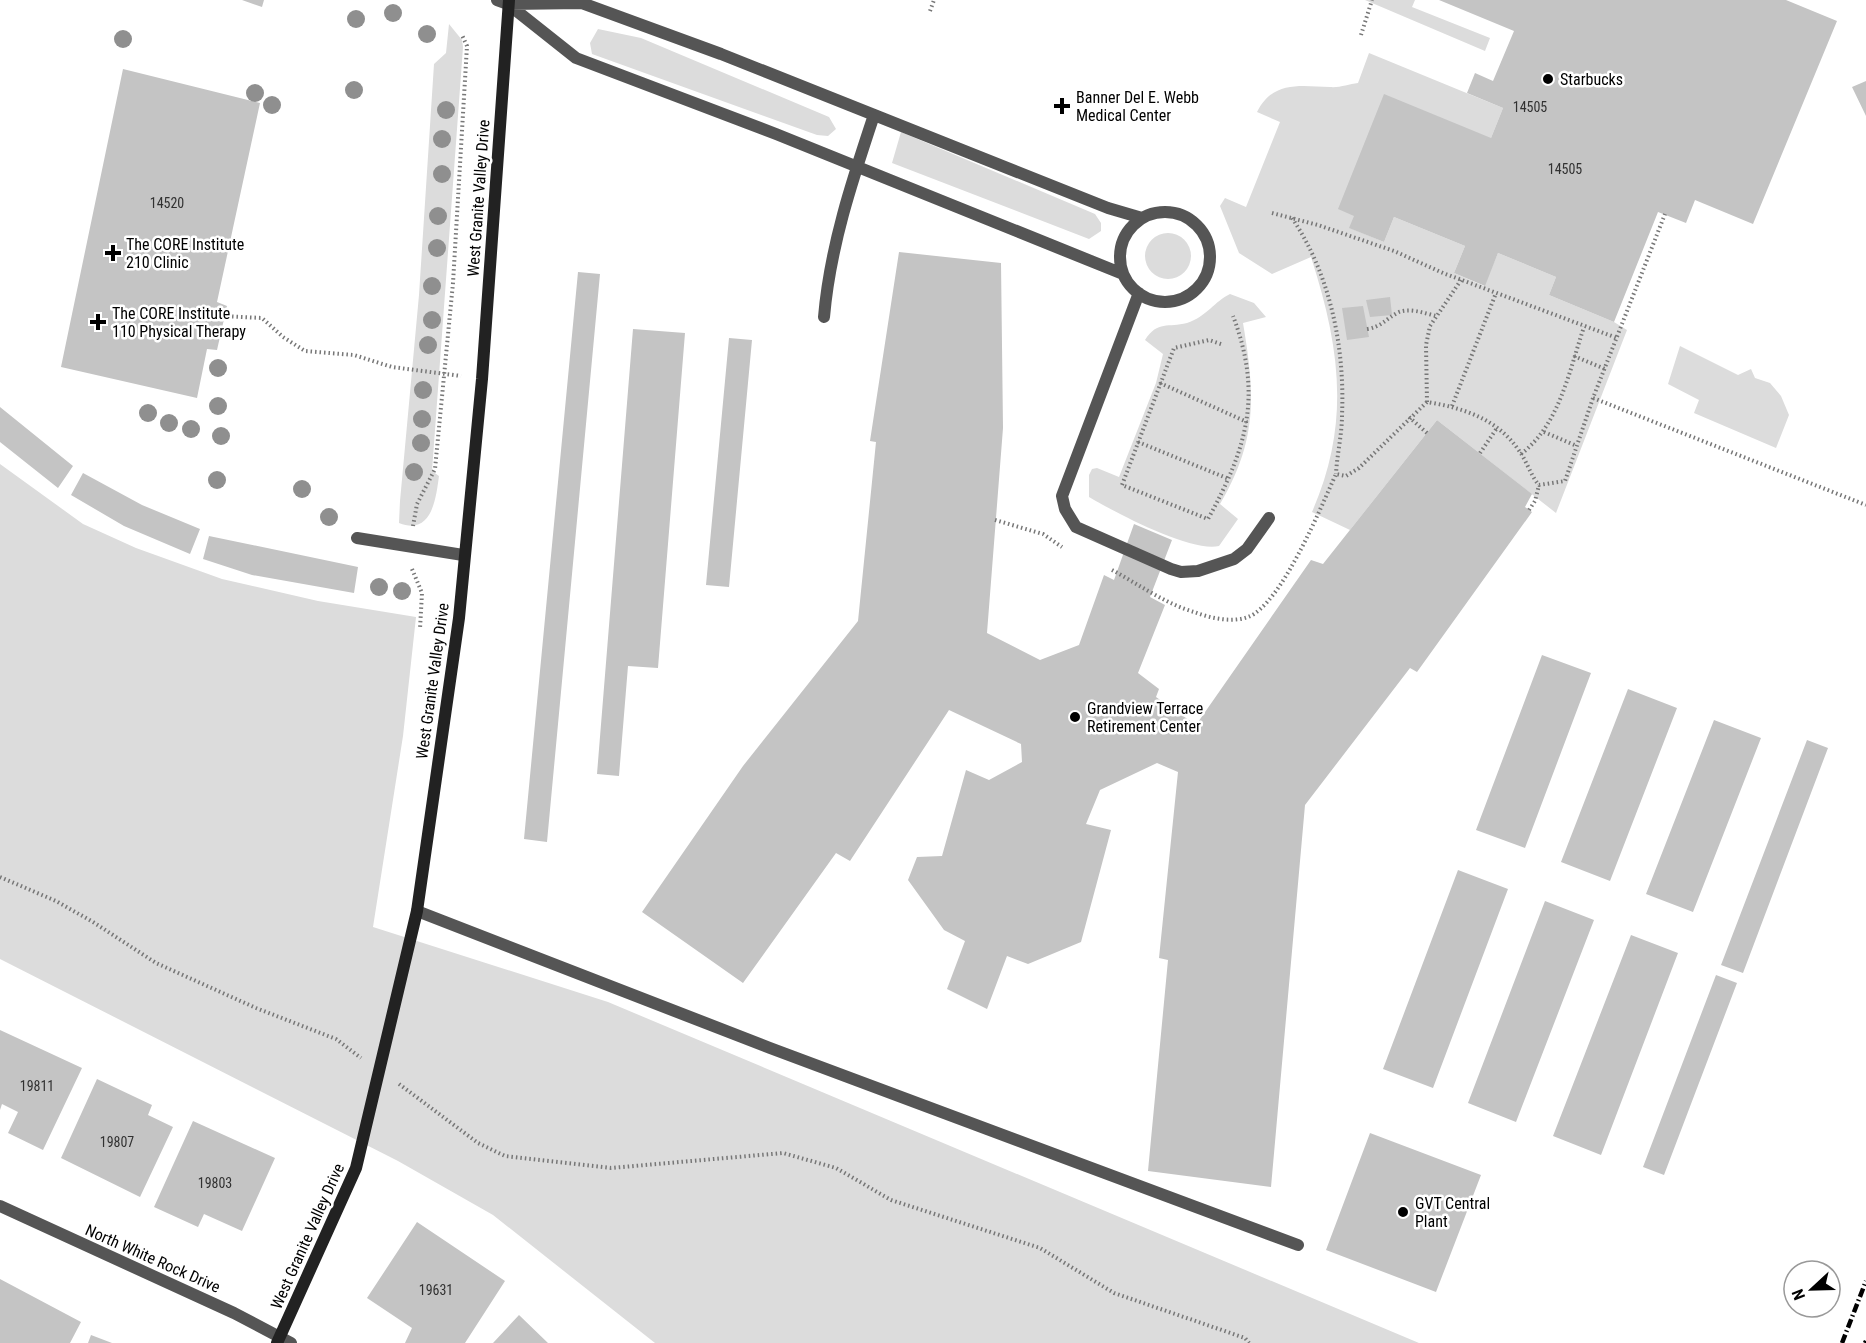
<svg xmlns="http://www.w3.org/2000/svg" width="1866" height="1343" font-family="'Roboto Condensed',sans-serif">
  <rect width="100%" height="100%" fill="#fff"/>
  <path fill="#dcdcdc" d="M 1365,0 L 1415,0 L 1412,7 L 1490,38 L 1485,51 Z
    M 449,24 L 462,40 L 463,47 L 432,471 L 439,476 C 436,498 432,536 399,523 L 400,501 L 419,295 L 434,64 L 446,53 Z
    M 598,29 L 641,38 L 829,117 L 836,129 L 828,136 L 817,135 L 592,54 L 590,43 Z
    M 1369,53 L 1503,108 L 1491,138 L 1357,215 L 1350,228 L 1384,242 L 1394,217 L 1465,246 L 1454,273 L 1484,286 L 1498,253 L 1556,277 L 1549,295 L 1614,322 L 1627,330 L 1556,513 L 1437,420 L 1350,530 L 1312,512 C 1351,423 1340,347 1311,257 L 1272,274 L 1239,253 L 1220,206 L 1225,198 L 1246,207 L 1280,122 L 1257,112 C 1273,80 1301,86 1330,87 C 1339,88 1349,84 1358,83 Z
    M 901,132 L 1095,214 L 1101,223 L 1101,231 L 1089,239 L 892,163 Z
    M1145 256a23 23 0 1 1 46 0a23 23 0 1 1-46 0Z
    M 1230,294 L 1254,303 L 1266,317 L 1243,323 C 1255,394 1258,439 1220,504 L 1238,519 L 1219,546 C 1192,553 1114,512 1089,497 L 1089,475 L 1092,469 L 1097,468 L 1119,477 L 1156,383 L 1163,354 L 1145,340 C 1158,320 1168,328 1187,323 C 1206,317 1215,301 1230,294 Z
    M 1680,346 L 1738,375 L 1751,369 L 1755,378 L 1770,383 L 1781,396 L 1789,415 L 1776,448 L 1694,413 L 1699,400 L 1668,384 Z
    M 0,464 L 83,524 L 136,548 L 222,579 L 318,601 L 416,617 L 403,736 L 373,927 L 608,1002 L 1419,1343 L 655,1343 L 493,1215 L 398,1161 L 0,959 Z"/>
  <path fill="#c4c4c4" d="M 242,0 L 264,0 L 262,7 Z
    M 1439,0 L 1786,0 L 1837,21 L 1753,224 L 1695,200 L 1686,223 L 1658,212 L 1614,322 L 1549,295 L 1556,277 L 1498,253 L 1485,286 L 1454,273 L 1465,246 L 1394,217 L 1384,242 L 1349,228 L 1354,216 L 1338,209 L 1384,94 L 1491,138 L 1503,108 L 1467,93 L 1475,73 L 1493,81 L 1514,31 Z
    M 123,69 L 260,103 L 217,302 L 227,306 L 217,350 L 207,349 L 197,398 L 61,367 Z
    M 1866,81 L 1866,116 L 1852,87 Z
    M 899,252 L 1001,263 L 1003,428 L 987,633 L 1040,660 L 1079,645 L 1104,575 L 1114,580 L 1134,524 L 1172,540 L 1150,597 L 1165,605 L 1138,673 L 1159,689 L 1156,697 L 1196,725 L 1311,560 L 1323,564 L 1437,420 L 1532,494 L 1525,507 L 1532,512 L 1417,672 L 1410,668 L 1305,805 L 1271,1187 L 1148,1171 L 1168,960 L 1159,958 L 1178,772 L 1157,763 L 1100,790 L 1086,824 L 1111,830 L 1081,942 L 1028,964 L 1007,956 L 987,1009 L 947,989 L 965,941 L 944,930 L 908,880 L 917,857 L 942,856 L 966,770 L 989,780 L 1022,762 L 1021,744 L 949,710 L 850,861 L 836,853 L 743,983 L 642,912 L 743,766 L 858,621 L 876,442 L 870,441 Z
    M 578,272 L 600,274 L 547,842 L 524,839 Z
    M 1390,297 L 1392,315 L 1370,317 L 1366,300 Z
    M 1363,306 L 1369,337 L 1347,340 L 1342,308 Z
    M 633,329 L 685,333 L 658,668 L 628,666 L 619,776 L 597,774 Z
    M 729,338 L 752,340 L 729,587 L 706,585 Z
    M 0,407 L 73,466 L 58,488 L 0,442 Z
    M 83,473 L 142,505 L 200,529 L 190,554 L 124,526 L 71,495 Z
    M 209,536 L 358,567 L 354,593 L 252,575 L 203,559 Z
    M 1542,655 L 1591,673 L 1525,848 L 1476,830 Z
    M 1628,689 L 1677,708 L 1610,881 L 1561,862 Z
    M 1714,720 L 1761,738 L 1693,912 L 1646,894 Z
    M 1807,740 L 1828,748 L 1743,973 L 1721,965 Z
    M 1458,870 L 1508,889 L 1433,1088 L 1383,1069 Z
    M 1545,901 L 1594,920 L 1516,1122 L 1468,1103 Z
    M 1631,935 L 1678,953 L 1601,1155 L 1553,1136 Z
    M 1716,975 L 1737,983 L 1664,1175 L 1643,1167 Z
    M 0,1030 L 82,1068 L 43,1150 L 8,1133 L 18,1112 L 2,1104 L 0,1110 Z
    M 97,1079 L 152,1105 L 148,1115 L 173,1127 L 140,1197 L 61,1158 Z
    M 193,1121 L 275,1158 L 242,1231 L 204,1214 L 198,1227 L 154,1207 Z
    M 1370,1133 L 1481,1175 L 1436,1292 L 1326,1250 Z
    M 417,1222 L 505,1281 L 465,1343 L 405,1343 L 412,1328 L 367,1298 Z
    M 0,1279 L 81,1322 L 70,1343 L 0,1343 Z
    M 519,1315 L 548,1343 L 493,1343 Z
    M 91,1335 L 112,1343 L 88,1343 Z"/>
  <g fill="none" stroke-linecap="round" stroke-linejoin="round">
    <path stroke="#777" stroke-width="4" stroke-dasharray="1.5 3" stroke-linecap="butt" d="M 930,11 L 934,0
      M 1361,35 L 1372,0
      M 1272,213 L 1318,225 L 1394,251 L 1443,273 L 1617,338
      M 1292,218 C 1330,274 1345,347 1342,415 C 1342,435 1337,454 1336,474
      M 223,316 L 262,318 L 283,337 L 305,351 L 354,355 L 392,367 L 461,376
      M 1367,329 C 1381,327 1386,319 1397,313 C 1408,307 1424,313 1436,316
      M 1221,344 L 1209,340 L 1174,348 L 1122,485 L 1208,519 C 1247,448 1263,395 1233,316
      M 1574,356 L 1605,369
      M 1160,383 L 1247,422
      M 1593,398 L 1866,505
      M 1427,402 L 1426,345 L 1430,326 L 1461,280
      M 1452,406 L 1496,293
      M 1409,417 L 1427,433
      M 1544,432 L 1577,446
      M 1138,442 L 1229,479
      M 1480,453 L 1497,428
      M 1521,454 C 1560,424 1569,371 1584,327
      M 1529,510 L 1535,501 L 1539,485
      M 995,520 L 1043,534 L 1062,547
      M 413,526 L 417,504 L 435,469 L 453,283 L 467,46 L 462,35
      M 412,569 L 422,593 L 420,629
      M 1112,570 C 1138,584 1166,604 1194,612 C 1210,618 1231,623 1248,617 C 1281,605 1321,507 1336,474 L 1346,476 L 1359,468 L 1427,402 C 1464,408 1498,419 1520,452 C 1527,462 1531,476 1539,485 L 1565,481 L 1593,398 L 1665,214
      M 0,877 L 56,901 L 93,922 L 156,963 L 256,1008 L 336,1039 L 361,1058
      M 399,1084 L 478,1143 L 505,1156 L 611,1168 L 783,1153 L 836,1168 L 891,1200 L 1040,1248 L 1114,1293 L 1245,1338 L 1249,1343"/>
    <path stroke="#555" stroke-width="12" d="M 497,0 L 508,4 L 576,58 L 776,134 L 1123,274
      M 508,4 L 582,3 L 721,54 L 1108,208 L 1142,218
      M1120 257a45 45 0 1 1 90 0a45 45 0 1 1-90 0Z
      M 1139,293 L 1062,496 L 1065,509 L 1076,527 L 1171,569 L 1181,572 L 1198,571 L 1234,559 L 1247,549 L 1269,518
      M 824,317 C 830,247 852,181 874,115
      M 357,538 L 463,555
      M 417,911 L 770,1048 L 1298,1245"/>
    <path stroke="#555" stroke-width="12" d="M 0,1206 L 234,1313 L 291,1343"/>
    <path stroke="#222" stroke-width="12" d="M 277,1343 L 356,1168 L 417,911 L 459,618 L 482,379 L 509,0"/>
    <path stroke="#000" stroke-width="4.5" stroke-dasharray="9 3 1.5 3" stroke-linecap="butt" d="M 1842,1343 L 1866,1281
      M 1865,1343 L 1866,1341"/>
  </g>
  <g fill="#8f8f8f">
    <circle cx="393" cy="13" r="9"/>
    <circle cx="356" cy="19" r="9"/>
    <circle cx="427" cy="34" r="9"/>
    <circle cx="123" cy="39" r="9"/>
    <circle cx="354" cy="90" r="9"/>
    <circle cx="255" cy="93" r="9"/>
    <circle cx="272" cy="105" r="9"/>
    <circle cx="446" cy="110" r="9"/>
    <circle cx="442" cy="139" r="9"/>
    <circle cx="442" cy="174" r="9"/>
    <circle cx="438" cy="216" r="9"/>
    <circle cx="437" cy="248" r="9"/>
    <circle cx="432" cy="286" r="9"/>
    <circle cx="432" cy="320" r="9"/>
    <circle cx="428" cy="345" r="9"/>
    <circle cx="218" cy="368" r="9"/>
    <circle cx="423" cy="390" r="9"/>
    <circle cx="218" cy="406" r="9"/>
    <circle cx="148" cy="413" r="9"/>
    <circle cx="422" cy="419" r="9"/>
    <circle cx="169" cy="423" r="9"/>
    <circle cx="191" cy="429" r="9"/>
    <circle cx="221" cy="436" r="9"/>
    <circle cx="421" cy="443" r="9"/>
    <circle cx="414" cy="472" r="9"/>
    <circle cx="217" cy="480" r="9"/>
    <circle cx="302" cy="489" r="9"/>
    <circle cx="329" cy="517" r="9"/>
    <circle cx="379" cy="587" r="9"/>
    <circle cx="402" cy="591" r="9"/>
  </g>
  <g fill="#000" stroke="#fff" stroke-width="2">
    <circle cx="1548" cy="79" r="6"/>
    <path d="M1059 97h6v6h6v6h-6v6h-6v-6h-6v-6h6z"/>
    <path d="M110 244h6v6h6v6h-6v6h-6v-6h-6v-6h6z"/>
    <path d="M95 313h6v6h6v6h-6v6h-6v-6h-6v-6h6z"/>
    <circle cx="1075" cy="717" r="6"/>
    <circle cx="1403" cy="1212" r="6"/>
  </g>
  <g text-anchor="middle" stroke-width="5" stroke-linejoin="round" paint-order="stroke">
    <g font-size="14" fill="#313131">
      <text x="1530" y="112">14505</text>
      <text x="1565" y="174">14505</text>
      <text x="167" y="208">14520</text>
      <text x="37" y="1091">19811</text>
      <text x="117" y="1147">19807</text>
      <text x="215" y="1188">19803</text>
      <text x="436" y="1295">19631</text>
    </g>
    <g font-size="16" fill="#000" stroke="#fff" text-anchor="start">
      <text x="1560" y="85">Starbucks</text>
      <text x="1076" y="103">Banner Del E. Webb<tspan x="1076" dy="18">Medical Center</tspan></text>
      <text x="126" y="250">The CORE Institute<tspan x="126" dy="18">210 Clinic</tspan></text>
      <text x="112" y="319">The CORE Institute<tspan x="112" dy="18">110 Physical Therapy</tspan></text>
      <text x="1087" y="714">Grandview Terrace<tspan x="1087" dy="18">Retirement Center</tspan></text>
      <text x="1415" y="1209">GVT Central<tspan x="1415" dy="18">Plant</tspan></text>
    </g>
    <g font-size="16" fill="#000" stroke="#fff">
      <text transform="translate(478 198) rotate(-86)" y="6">West Granite Valley Drive</text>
      <text transform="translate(432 681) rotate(-82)" y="6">West Granite Valley Drive</text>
      <text transform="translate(307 1236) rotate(-66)" y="6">West Granite Valley Drive</text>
      <text transform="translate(153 1258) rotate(24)" y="6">North White Rock Drive</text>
    </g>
  </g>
  <g transform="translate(1812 1289) rotate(248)"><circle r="28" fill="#ffffff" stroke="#999999" stroke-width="1.5"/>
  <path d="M0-4.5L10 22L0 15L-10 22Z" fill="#000000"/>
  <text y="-9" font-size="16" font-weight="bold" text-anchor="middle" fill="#000000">N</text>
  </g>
</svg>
